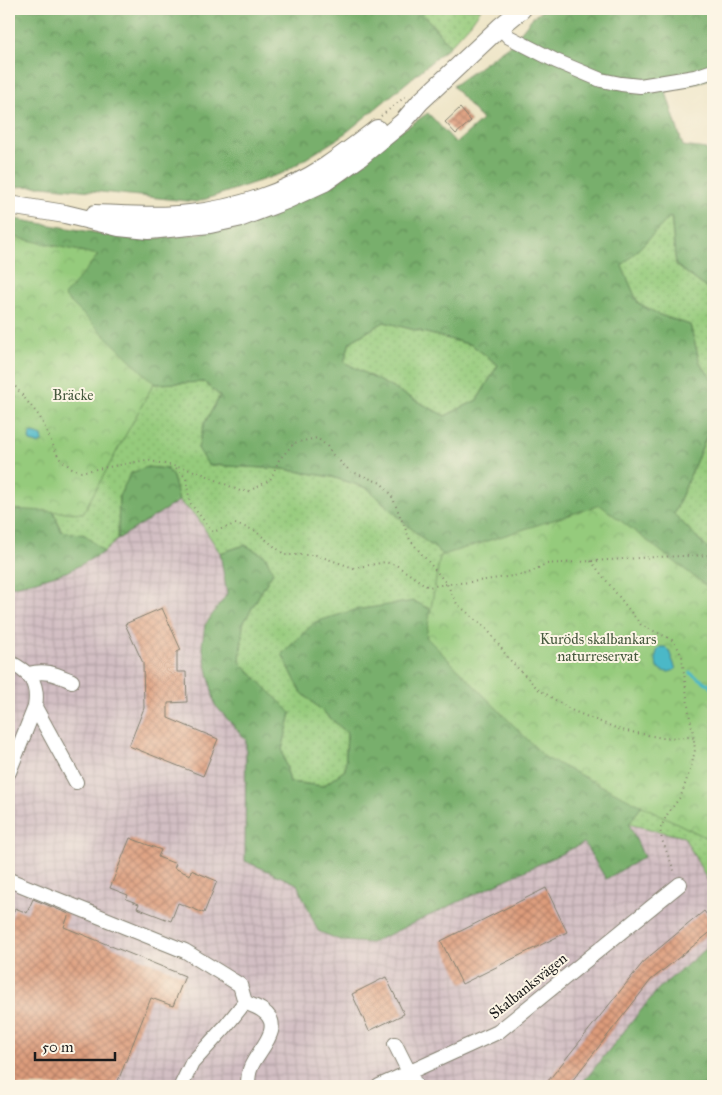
<svg xmlns="http://www.w3.org/2000/svg" width="722" height="1095" font-family="'IM FELL Great Primer',serif">
  <defs>
    <pattern id="industrial-grid" width="8" height="8" patternUnits="userSpaceOnUse" patternTransform="scale(1.25)"><rect width="8" height="8" fill="#d2bec3"/><path d="M0 4h8M4 0v8" fill="none" stroke="#b4a3a7"/></pattern>
    <pattern id="grass-dots" width="8" height="8" patternUnits="userSpaceOnUse" patternTransform="scale(1.25)"><rect width="8" height="8" fill="#95cb7c"/><path d="M2 2h.1M6 6h.1" fill="none" stroke="#80ae6b" stroke-width="1.8" stroke-linecap="round"/></pattern>
    <pattern id="forest-crowns" width="20" height="18" patternUnits="userSpaceOnUse" patternTransform="scale(1.25)"><rect width="20" height="18" fill="#78af6c"/><path d="M2 6a3 3 0 1 1 6 0M12 15a3 3 0 1 1 6 0" fill="none" stroke="#628e58"/></pattern>
    <pattern id="park-crowns" width="20" height="18" patternUnits="userSpaceOnUse" patternTransform="scale(1.25)"><rect width="20" height="18" fill="#95cb7c"/><path d="M2 6a3 3 0 1 1 6 0M12 15a3 3 0 1 1 6 0" fill="none" stroke="#80ae6b"/></pattern>
    <pattern id="building-cross-hatch" width="8" height="8" patternUnits="userSpaceOnUse" patternTransform="scale(1.25)"><rect width="8" height="8" fill="#dd9c7c"/><path d="M0 0l8 8M0 8l8-8" fill="none" stroke="#b27e65"/></pattern>
  </defs>
  <rect width="100%" height="100%" fill="#fcf5e5"/>
  <filter id="ink" filterUnits="userSpaceOnUse"><feTurbulence type="fractalNoise" baseFrequency=".02" numOctaves="2"/><feDisplacementMap in="SourceGraphic" scale="10" xChannelSelector="R" yChannelSelector="G"/><feConvolveMatrix kernelMatrix="1 2 1 2 8 2 1 2 1" color-interpolation-filters="sRGB"/></filter>
  <filter id="wash" filterUnits="userSpaceOnUse"><feTurbulence type="fractalNoise" baseFrequency=".0096" numOctaves="4" result="noise"/><feDisplacementMap in="SourceGraphic" scale="20" xChannelSelector="R" yChannelSelector="G"/><feGaussianBlur stdDeviation="1.12" result="paint"/><feColorMatrix in="noise" values="0 0 0 0 0 0 0 0 0 0 0 0 0 0 0 0 0 1.4 0 .05"/><feComposite in="paint" operator="in"/></filter>
  <g filter="url(#wash)">
    <rect width="100%" height="100%" fill="#ede4c5"/>
    <path fill="url(#industrial-grid)" d="M 179,501 L 197,517 L 220,553 L 227,594 L 205,624 L 215,705 L 246,739 L 245,861 L 297,884 L 318,931 L 342,941 L 628,824 L 684,837 L 713,890 L 713,943 L 659,988 L 580,1086 L 9,1086 L 9,587 L 36,581 L 69,571 L 104,552 L 118,539 Z"/>
    <path fill="url(#grass-dots)" stroke="#58744c" d="M 419,9 L 481,9 L 471,23 L 450,46 Z
      M 671,216 L 676,265 L 713,293 L 713,380 L 700,363 L 690,325 L 660,315 L 638,303 L 621,266 Z
      M 9,285 L 110,378 L 157,384 L 204,382 L 220,396 L 204,424 L 208,465 L 283,469 L 332,477 L 367,488 L 425,541 L 713,604 L 713,890 L 684,837 L 628,824 L 662,777 L 301,692 L 347,733 L 345,770 L 323,786 L 290,782 L 282,750 L 291,713 L 240,662 L 243,624 L 261,592 L 273,572 L 265,556 L 245,545 L 220,553 L 197,517 L 179,501 L 173,477 L 167,469 L 147,467 L 119,496 L 118,539 L 104,552 L 85,535 L 61,531 L 46,492 Z
      M 384,322 L 472,345 L 498,365 L 477,400 L 445,416 L 344,362 L 350,342 Z
      M 713,421 L 713,554 L 674,514 Z"/>
    <path fill="url(#forest-crowns)" stroke="#4a6644" fill-rule="evenodd" d="M 9,9 L 419,9 L 450,46 L 392,95 L 342,136 L 283,173 L 197,202 L 43,186 L 9,187 Z
      M 544,9 L 713,9 L 713,78 L 666,92 L 683,146 L 706,149 L 713,162 L 713,293 L 676,265 L 671,216 L 622,266 L 638,303 L 660,315 L 690,325 L 700,363 L 713,380 L 713,421 L 674,514 L 713,554 L 713,604 L 463,569 L 425,541 L 367,488 L 332,477 L 283,469 L 208,465 L 198,448 L 204,424 L 220,396 L 204,382 L 157,384 L 110,378 L 9,285 L 9,218 L 139,240 L 200,234 L 406,128 L 428,113 L 456,143 L 482,120 L 453,86 L 511,44 L 532,18 ZM 384,322 L 472,345 L 498,365 L 477,400 L 445,416 L 344,362 L 350,342 Z
      M 9,455 L 46,492 L 61,531 L 85,535 L 104,552 L 69,571 L 36,581 L 9,587 Z
      M 147,467 L 167,469 L 173,477 L 179,501 L 118,539 L 119,496 L 131,473 Z
      M 245,545 L 265,556 L 273,572 L 261,592 L 243,624 L 240,662 L 291,713 L 282,750 L 290,782 L 323,786 L 345,770 L 347,733 L 301,692 L 282,654 L 315,622 L 355,610 L 414,601 L 462,626 L 662,777 L 629,824 L 644,857 L 606,879 L 584,843 L 371,943 L 342,941 L 318,931 L 297,884 L 245,861 L 246,740 L 215,705 L 202,645 L 205,625 L 227,594 L 220,553 Z
      M 713,943 L 713,1086 L 580,1086 L 659,988 Z"/>
    <path fill="url(#park-crowns)" stroke="#58744c" d="M 9,236 L 98,255 L 64,296 L 154,383 L 83,513 L 9,509 Z
      M 600,505 L 713,591 L 713,841 L 546,758 L 426,637 L 440,556 Z"/>
    <path fill="#4bb8c7" stroke="#346a72" d="M 31,433 L 37,434 L 42,436 L 43,441 L 38,444 L 30,442 L 29,438 Z
      M 660,647 L 665,647 L 669,651 L 676,669 C 669,674 664,672 657,668 C 656,660 654,654 660,647 Z"/>
    <g fill="none" stroke-linecap="round" stroke-linejoin="round">
      <path stroke="#4bb8c7" stroke-width="3" d="M 690,673 L 708,684 L 713,691"/>
    </g>
    <g id="blocks">
      <path fill="url(#building-cross-hatch)" d="M 460,108 L 471,121 L 456,134 L 445,122 Z
        M 162,608 L 181,650 L 177,652 L 177,672 L 186,672 L 187,702 L 168,703 L 168,718 L 218,739 L 203,776 L 129,746 L 144,708 L 143,663 L 125,624 Z
        M 130,838 L 161,850 L 158,857 L 176,864 L 174,868 L 190,875 L 191,870 L 217,881 L 204,913 L 178,903 L 171,921 L 137,908 L 139,904 L 126,899 L 128,895 L 110,888 Z
        M 546,888 L 567,932 L 462,984 L 441,941 Z
        M 33,899 L 69,914 L 64,927 L 185,976 L 173,1006 L 151,998 L 116,1086 L 9,1086 L 9,924 L 15,908 L 27,913 Z
        M 704,911 L 713,923 L 713,930 L 651,980 L 568,1086 L 544,1086 L 645,960 Z
        M 386,977 L 404,1014 L 369,1031 L 352,994 Z"/>
    </g>
  </g>
  <g filter="url(#ink)">
    <use href="#blocks" fill-opacity="0" stroke="#848070" stroke-width="1"/>
    <g fill="none" stroke-linecap="round" stroke-linejoin="round">
      <g stroke="#848070" stroke-width="16">
        <path id="minor" d="M 500,27 L 509,37 L 556,61 L 601,80 L 621,84 L 640,86 L 695,77 L 713,71
          M 9,662 C 30,672 39,683 35,707 L 9,772
          M 29,674 C 46,669 57,675 72,681
          M 35,707 L 76,782
          M 9,880 L 185,951 L 240,985 L 245,1002 L 225,1027 L 192,1063 L 181,1086
          M 245,1002 C 250,1005 258,1007 263,1011 C 286,1027 257,1051 251,1067 C 248,1073 248,1079 248,1086
          M 395,1044 L 416,1086
          M 379,1086 L 498,1032 L 680,884"/>
      </g>
      <g stroke="#848070" stroke-width="20">
        <path id="major" d="M 9,205 L 65,214 L 119,227 L 149,230 L 210,224 L 242,217 L 286,200 L 325,182 L 359,158 L 403,122 L 420,102 L 500,27 L 522,9
          M 95,214 C 126,215 158,218 190,214 C 237,209 285,193 325,167 C 343,155 360,142 377,129"/>
      </g>
      <path stroke="#848070" stroke-width="2" stroke-dasharray="1 4" stroke-linecap="butt" d="M 381,116 L 405,97
        M 9,379 L 40,417 L 59,458 L 70,467 L 80,472 L 147,460 L 199,472 L 240,491 L 249,491 L 270,480 L 279,460 L 294,443 L 317,438 L 327,446 L 332,454 L 350,471 L 381,483 L 391,494 L 410,540 L 447,584 L 457,604 L 487,629 L 509,659 L 538,689 L 573,711 L 621,730 L 663,738 L 689,737 L 694,738
        M 176,468 L 186,478 L 190,503 L 213,532 L 235,524 L 254,530 L 285,555 L 316,555 L 354,568 L 385,562 L 396,565 L 428,587 L 447,584 L 471,582 L 527,574 L 546,564 L 655,557 L 713,555
        M 591,561 L 641,625 L 671,639 L 677,646 L 682,657 L 689,713 L 693,732 L 695,750 L 692,764 L 681,796 L 668,813 L 660,829 L 662,840 L 675,873"/>
      <use href="#minor" stroke="#fff" stroke-width="14"/>
      <use href="#major" stroke="#fff" stroke-width="18"/>
    </g>
  </g>
  <g text-anchor="middle" stroke-width="4" stroke-linejoin="round" paint-order="stroke">
    <g font-size="15" fill="#46593e" stroke="#fcf5e5">
      <text x="73" y="400">Bräcke</text>
      <text x="598" y="644">Kuröds skalbankars<tspan x="598" dy="17">naturreservat</tspan></text>
    </g>
    <g font-size="15" fill="#1c1c1c" stroke="#fcf5e5">
      <text transform="translate(528 986) rotate(-39)" y="5">Skalbanksvägen</text>
    </g>
  </g>
  <rect width="722" height="1095" fill="none" stroke="#fcf5e5" stroke-width="30"/>
  <path d="M35 1052v8h80v-8" fill="none" stroke="#1c1c1c" stroke-width="2.5"/>
  <text x="42" y="1052" font-size="15" fill="#1c1c1c" stroke="#fcf5e5" stroke-width="4" paint-order="stroke">50 m</text>
</svg>
